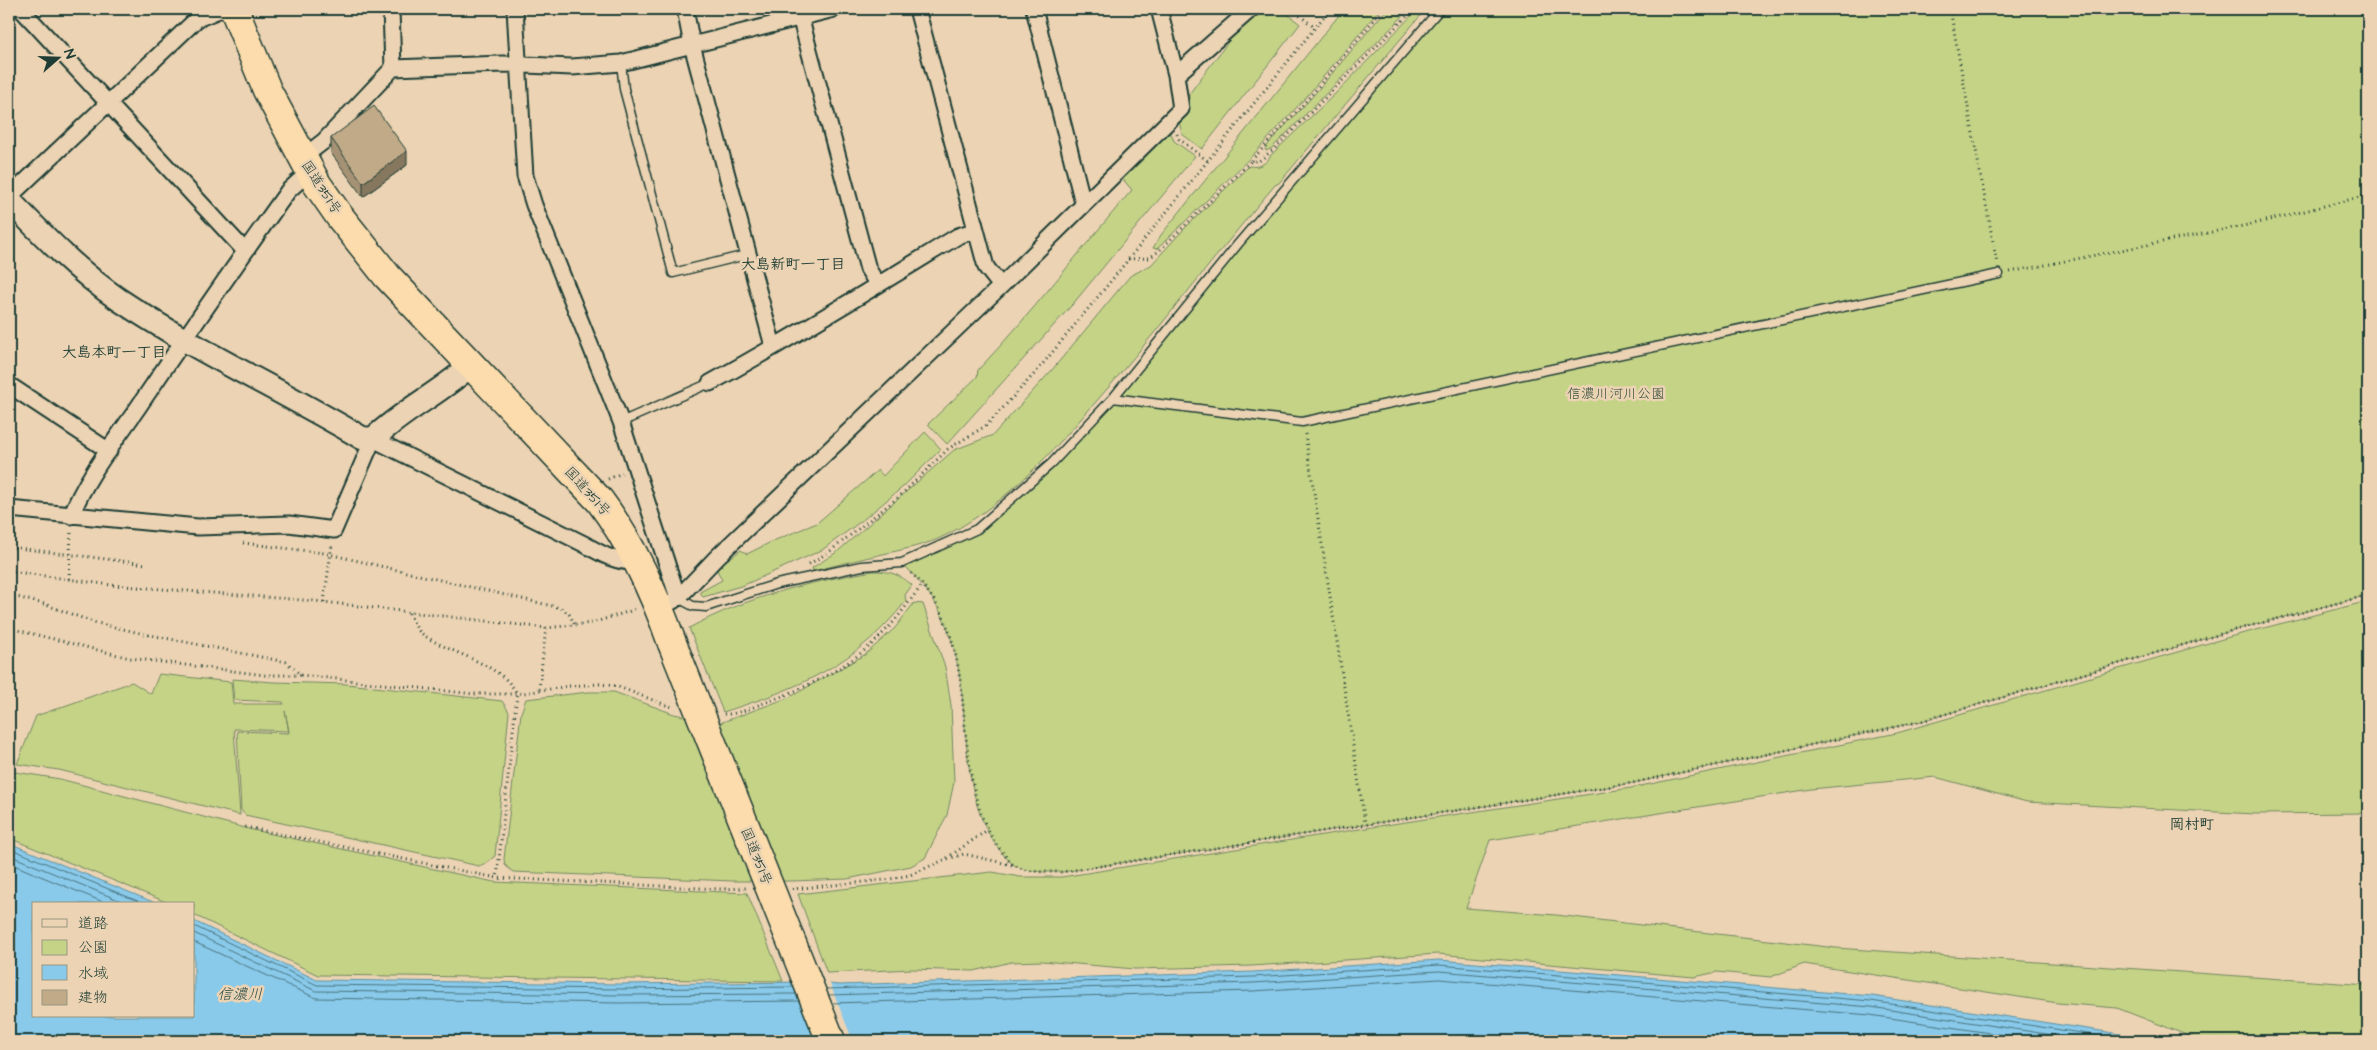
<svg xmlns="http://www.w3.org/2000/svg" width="2377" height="1050" font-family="'Architects Daughter','Klee One',sans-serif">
  <rect width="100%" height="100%" fill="#ebd3b3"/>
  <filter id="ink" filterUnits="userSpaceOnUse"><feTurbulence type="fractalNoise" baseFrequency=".02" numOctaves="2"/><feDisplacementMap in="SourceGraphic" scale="10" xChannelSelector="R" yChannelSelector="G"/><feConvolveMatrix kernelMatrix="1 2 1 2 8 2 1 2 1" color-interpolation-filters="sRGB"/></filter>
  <g filter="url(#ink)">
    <path fill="#c5d387" stroke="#72885e" d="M 1253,9 L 1281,9 L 1300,24 L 1202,149 L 1182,134 L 1179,122 L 1188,110 L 1189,94 Z
      M 1344,9 L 1380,9 L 1307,96 L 1254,154 L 1157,249 L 1153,248 L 1161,235 Z
      M 1387,9 L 1410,9 L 1272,148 L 1266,151 L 1265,149 L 1270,142 L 1311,98 Z
      M 1418,9 L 1426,9 L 1279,183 L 1275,185 C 1211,260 1152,339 1087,412 C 1044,461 998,511 938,539 C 921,546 901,550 883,554 C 860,559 837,565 813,571 L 812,568 L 837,552 L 954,450 L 993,435 L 1052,370 L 1130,276 L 1151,265 L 1185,228 L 1249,166 C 1259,168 1266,164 1271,155 L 1337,92 Z
      M 1440,9 L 2368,9 L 2368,595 L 2231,631 L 1918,722 L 1633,783 L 1062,872 C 1046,872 1028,873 1014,865 C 1010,863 1006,857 1003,854 C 955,799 973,709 952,642 C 942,608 927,588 902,563 L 977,529 L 1052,463 L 1113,398 Z
      M 1169,128 L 1174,141 L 1195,156 L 1072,305 L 947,444 L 928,424 L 977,377 L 978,370 C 1032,313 1080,250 1132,190 L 1121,177 Z
      M 925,432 L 941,449 L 904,486 L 864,519 L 822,550 L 744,585 L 703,597 L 700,592 L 722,580 L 716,568 L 741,550 L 747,554 L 773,541 L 817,523 L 878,470 L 883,476 Z
      M 873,571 C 890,571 899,574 912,585 L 905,595 L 906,601 C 856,665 799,688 723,712 L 689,628 C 746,597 809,582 873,571 Z
      M 2368,601 L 2368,813 L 2255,814 L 2027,802 L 1935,777 L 1811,789 L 1490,840 L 1466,908 L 1556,915 L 1836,948 L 2368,985 L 2368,1041 L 2197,1039 L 2117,1008 L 2058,1003 L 1804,964 L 1771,977 L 1717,972 L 1694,977 L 1438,954 L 1251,966 L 1135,969 L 1042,961 L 1011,962 L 974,971 L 912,969 L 827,973 L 798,894 L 992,872 L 1020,877 L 1062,877 L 1366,828 L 1631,788 L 1897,733 L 2233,636 Z
      M 914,603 L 923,604 L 945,667 L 951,705 L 954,782 L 947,815 L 925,858 L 911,866 L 847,879 L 791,881 L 733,881 L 513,872 L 505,865 L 504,859 L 521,713 L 526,699 L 589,692 L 614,692 L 674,714 L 720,723 L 790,697 L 866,654 L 895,628 Z
      M 159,674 L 231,682 L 233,704 L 284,704 L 283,702 L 234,700 L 232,679 L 273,682 L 347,684 L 502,701 L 509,712 L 495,856 L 486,863 L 479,866 L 245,815 L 241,810 L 237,731 L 289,733 L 285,711 L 289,731 L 234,729 L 240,815 L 59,770 L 17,764 L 36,716 L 132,682 L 151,694 Z
      M 9,771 L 60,779 L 249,829 L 494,882 L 747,893 L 783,981 L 318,975 L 194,915 L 194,904 L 171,904 L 9,838 Z"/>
    <path fill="#89c9ea" stroke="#5f91a1" d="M 9,843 L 158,904 L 34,904 L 34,1016 L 194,1016 L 194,921 L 317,980 L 619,984 L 810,982 L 839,985 L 1253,972 L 1439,960 L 1872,996 L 2166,1041 L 9,1041 Z"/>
    <path fill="#ebd3b3" d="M 811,980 L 829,981 L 853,1041 L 817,1041 Z"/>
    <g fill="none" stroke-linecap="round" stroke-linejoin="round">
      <path stroke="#49757d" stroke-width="1" d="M 9,848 L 145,904
        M 9,855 L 128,904
        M 9,863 L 108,904
        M 194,926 L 317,985 L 619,989 L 793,987
        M 194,933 L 316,991 L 619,995 L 796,994
        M 194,942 L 316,998 L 619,1003 L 799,1001
        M 826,989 L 1253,977 L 1439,965 L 1871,1001 L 2133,1041
        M 829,995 L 1253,983 L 1439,971 L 1871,1007 L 2092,1041
        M 832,1003 L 1253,991 L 1439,979 L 1870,1015 L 2043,1041"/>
      <g stroke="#1f3d34" stroke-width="11">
        <path id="lane" d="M 621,63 L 624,89 L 673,273 L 746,255
          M 1113,398 L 1302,422 L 1999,274
          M 621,422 L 710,383
          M 678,598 L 693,606 L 706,607 L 777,584 L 862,566 L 902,563 L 977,529 L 1052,463 L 1113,398 L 1238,244 L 1440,9"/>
      </g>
      <g stroke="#1f3d34" stroke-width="19">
        <path id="street" d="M 21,9 L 245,251
          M 391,9 L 393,68
          M 515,9 L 525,176 L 534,205 L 621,422 L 678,598 L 671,602
          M 685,9 L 692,45 L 773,346
          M 798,9 L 868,269 L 878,285
          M 917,9 L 986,267 L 1001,286
          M 1034,9 L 1083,203
          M 1176,75 L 1251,9
          M 302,158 L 324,141 L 393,68 L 503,64 L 572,67 L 621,63 L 834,9
          M 9,197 L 197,19 L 221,9
          M 710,383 C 794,337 876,286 958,236 L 976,230
          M 9,385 L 109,451
          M 9,509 L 198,527 L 289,524 L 334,530 L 373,439 L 584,544 C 603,555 617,563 639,562
          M 71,516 C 87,475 117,439 141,403 C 189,332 238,261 288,191 L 310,171
          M 678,598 L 717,557 L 1001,286 L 1181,109 L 1176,75 L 1159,9"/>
      </g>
      <g stroke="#1f3d34" stroke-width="26">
        <path id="secondary" d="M 9,200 C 43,235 77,271 118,299 C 196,351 281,390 362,438 L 373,439 C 403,410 440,393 471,365"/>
      </g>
      <g stroke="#1f3d34" stroke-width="31">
        <path id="highway" d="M 234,9 L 267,90 L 317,184 L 340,217 L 387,276 L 600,501 C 632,544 654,592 672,643"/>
      </g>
      <path stroke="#1f3d34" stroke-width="3" stroke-dasharray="1 4" stroke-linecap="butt" d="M 1292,9 L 1314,27
        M 1383,9 L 1307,100 L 1251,161 L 1259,161 L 1274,149 L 1414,9
        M 1950,9 L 1997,264
        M 1177,134 L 1179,139 L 1208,161
        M 1128,259 L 1149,258 L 1159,251 L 1251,161
        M 2010,272 L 2253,224 L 2368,195
        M 1305,434 L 1365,823
        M 608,479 L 622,473
        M 243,543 L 324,553 L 561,608 L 569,614 L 576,627
        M 9,547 L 146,564
        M 809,564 L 829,552 L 900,496 L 948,449 L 987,425 L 1037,371 L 1115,276 L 1330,9
        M 9,571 L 111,585 L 315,601 L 546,628 L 592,623 L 637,609
        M 911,573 C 932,592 945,616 953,644 C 971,709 958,802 1004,854 C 1007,858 1010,863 1014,865 C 1028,873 1046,872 1062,872 L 1632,783 L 1918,722 L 2231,631 L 2368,595
        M 69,579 L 71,531
        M 9,595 L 44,604 L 93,622 L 140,633 L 286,662 L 301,675 L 474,694 L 517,694 L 570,686 L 599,684 L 616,686 L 674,708
        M 324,602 L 332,544
        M 409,613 C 412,619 416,629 421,633 C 448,654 501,662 517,694 L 497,878
        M 9,628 L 130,658 L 265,675 L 300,675
        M 539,689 L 546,628
        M 724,714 C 737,715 753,707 764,703 C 806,688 851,667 882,634 C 898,619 909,601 923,584
        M 245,827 L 497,878 L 721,889 L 746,888
        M 947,858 L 986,831
        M 792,889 L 885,880 L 910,875 L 944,860 L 964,854 L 1012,865"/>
      <use href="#lane" stroke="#ebd3b3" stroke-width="8"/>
      <use href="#street" stroke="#ebd3b3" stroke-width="15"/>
      <use href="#secondary" stroke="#ebd3b3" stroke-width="22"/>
      <use href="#highway" stroke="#fcdcac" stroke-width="28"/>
      <g stroke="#1f3d34" stroke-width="31" stroke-linecap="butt">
        <path id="highway-bridge" d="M 672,643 L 831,1041"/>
      </g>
      <use href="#highway-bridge" stroke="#fcdcac" stroke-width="28"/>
    </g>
    <path fill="#a59275" stroke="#1f3d34" d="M 331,138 L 407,165 L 363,197 L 331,153 Z"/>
    <path fill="#86775f" stroke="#1f3d34" d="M 407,151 L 407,165 L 363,197 L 363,183 Z"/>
    <path fill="#c0aa88" stroke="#1f3d34" d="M 374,106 L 407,151 L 363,183 L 331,138 Z"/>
  </g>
  <g text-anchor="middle" stroke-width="5" stroke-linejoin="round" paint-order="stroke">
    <g font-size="14" fill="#1f3d34" stroke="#ebd3b3">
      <text transform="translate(322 187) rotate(57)" y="5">国道351号</text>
      <text transform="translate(588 491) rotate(48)" y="5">国道351号</text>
      <text transform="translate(757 856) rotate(68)" y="5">国道351号</text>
    </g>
    <g font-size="14" fill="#304c3c" stroke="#ebd3b3">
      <text x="1616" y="398">信濃川河川公園</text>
    </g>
    <g font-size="15" font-weight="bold" fill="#1f3d34" stroke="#ebd3b3">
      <text x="793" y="269">大島新町一丁目</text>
      <text x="114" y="357">大島本町一丁目</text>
      <text x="2192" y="829">岡村町</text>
    </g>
    <g font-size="15" font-style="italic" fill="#2a4b46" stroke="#ebd3b3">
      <text x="240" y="999">信濃川</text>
    </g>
  </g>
  <rect width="2377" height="1050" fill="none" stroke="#ebd3b3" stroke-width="30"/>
  <rect x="15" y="15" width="2347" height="1020" fill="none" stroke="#1f3d34" stroke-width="2" filter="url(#ink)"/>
  <rect x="32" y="902" width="162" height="115" fill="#ebd3b3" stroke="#999780"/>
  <rect x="42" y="919" width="25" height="8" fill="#ebd3b3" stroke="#999780"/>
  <text x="78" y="928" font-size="15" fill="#1f3d34">道路</text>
  <rect x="42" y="940" width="25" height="15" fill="#c5d387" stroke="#999780"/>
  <text x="78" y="952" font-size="15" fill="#1f3d34">公園</text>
  <rect x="42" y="965" width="25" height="15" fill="#89c9ea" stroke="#999780"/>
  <text x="78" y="978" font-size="15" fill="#1f3d34">水域</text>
  <rect x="42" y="990" width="25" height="15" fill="#c0aa88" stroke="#999780"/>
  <text x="78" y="1002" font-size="15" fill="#1f3d34">建物</text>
  <g transform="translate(58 58) rotate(70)" stroke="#ebd3b3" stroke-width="4" paint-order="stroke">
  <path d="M0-4L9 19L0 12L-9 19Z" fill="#1f3d34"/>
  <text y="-8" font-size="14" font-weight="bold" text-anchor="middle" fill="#1f3d34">N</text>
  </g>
</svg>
